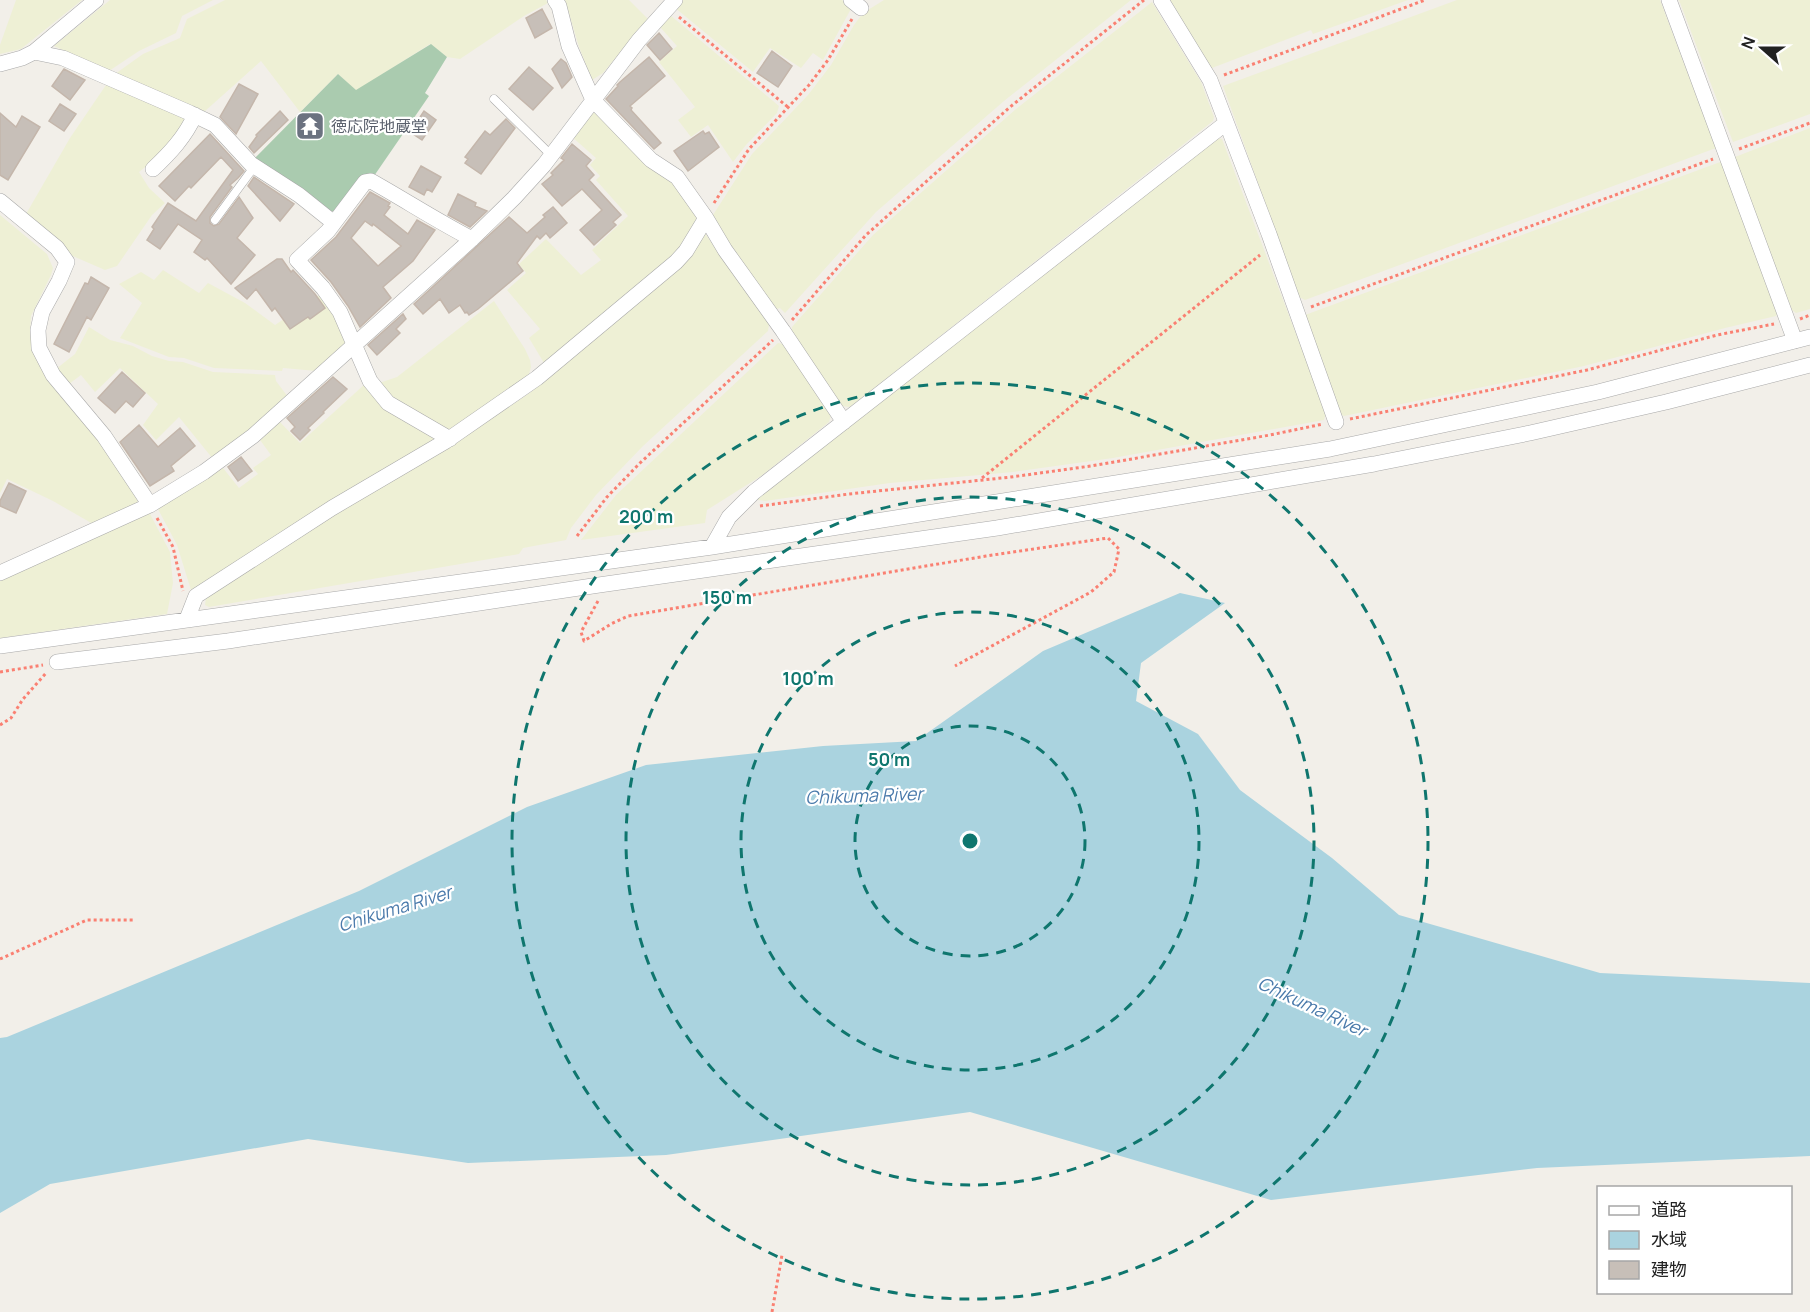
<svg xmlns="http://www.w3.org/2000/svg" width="1810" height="1312" font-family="Manrope,'Noto Sans JP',sans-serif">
  <rect width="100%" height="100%" fill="#f2efe9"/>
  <path fill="#eef0d5" d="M 16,0 L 82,0 L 21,49 L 0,54 L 0,45 Z
    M 110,0 L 213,0 L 182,16 L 176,33 L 139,51 L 109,71 L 54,46 Z
    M 225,0 L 546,0 L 548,3 L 524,16 L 460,59 L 447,57 L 430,44 L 356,91 L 338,74 L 300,112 L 261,61 L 204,112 L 115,74 L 143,54 L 180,38 L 187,19 Z
    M 565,0 L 629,0 L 648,19 L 603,73 L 592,80 L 579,47 Z
    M 680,0 L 842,0 L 852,7 L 823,60 L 813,53 L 801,68 L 770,48 L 753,72 L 674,7 Z
    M 884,0 L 1131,0 L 1004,101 L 876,212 L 785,313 L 780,308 L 774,310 L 728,245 L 713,215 L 752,154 L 808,95 L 831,65 L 854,25 L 863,13 Z
    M 1170,0 L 1408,0 L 1313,34 L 1311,30 L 1212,68 L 1207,64 Z
    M 1457,0 L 1660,0 L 1716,148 L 1305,300 L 1299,297 L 1223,86 Z
    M 1679,0 L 1810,0 L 1810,114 L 1733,142 Z
    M 1152,2 L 1201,82 L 1214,117 L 1213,121 L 850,407 L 841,406 L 792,334 L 792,327 L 873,235 L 1016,109 Z
    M 670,15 L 779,106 L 777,113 L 746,145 L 733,162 L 708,125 L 691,137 L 678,120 L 695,107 L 659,62 L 677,46 L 660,27 Z
    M 106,85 L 187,117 L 168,149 L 139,172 L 149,188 L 165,203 L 152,215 L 117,266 L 105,270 L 68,254 L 26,214 L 70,138 Z
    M 589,113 L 597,113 L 646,165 L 678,187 L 696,214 L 696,220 L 683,244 L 672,257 L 544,363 L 529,338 L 540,329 L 507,290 L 526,273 L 519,264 L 546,239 L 581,275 L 601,260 L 592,250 L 628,216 L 596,180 L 600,176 L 590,165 L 596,158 L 571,136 Z
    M 1810,128 L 1810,309 L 1796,313 L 1792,310 L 1734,160 L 1735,157 Z
    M 1217,138 L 1222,139 L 1326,413 L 1324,420 L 1113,458 L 1013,472 L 890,483 L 765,501 L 758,500 L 758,497 Z
    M 1723,161 L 1779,310 L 1776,316 L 1725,328 L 1584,366 L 1344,416 L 1339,413 L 1305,315 Z
    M 0,215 L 47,254 L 53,268 L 51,275 L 31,316 L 30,333 L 33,352 L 41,369 L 98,438 L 138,497 L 137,504 L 93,524 L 53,501 L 7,479 L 0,493 Z
    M 704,232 L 769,324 L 768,331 L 643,446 L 596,495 L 571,528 L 566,540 L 523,548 L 519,554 L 209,607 L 205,605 L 206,598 L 334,514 L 446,449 L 531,392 L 672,275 Z
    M 163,270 L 199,293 L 208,283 L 245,303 L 275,325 L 321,294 L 349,339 L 344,346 L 317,371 L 283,368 L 282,371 L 214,368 L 184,358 L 169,357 L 120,338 L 142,303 L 119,284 L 141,272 L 154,280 Z
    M 494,301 L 525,349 L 530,360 L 531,367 L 528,377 L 452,429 L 445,430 L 390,399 L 376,384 L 397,377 Z
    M 89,327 L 110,340 L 133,346 L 152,356 L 169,361 L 183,362 L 213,372 L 275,375 L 276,381 L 288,397 L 259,423 L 213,459 L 179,417 L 156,440 L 143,425 L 158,404 L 120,368 L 95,392 L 81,375 L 69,384 L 56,369 L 75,354 Z
    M 778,343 L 783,344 L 831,415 L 829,422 L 761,476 L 707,510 L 705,523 L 581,540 L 616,495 Z
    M 365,384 L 439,439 L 195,592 L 191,590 L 177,545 L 158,509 L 223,468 L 239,488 L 258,474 L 253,468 L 271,455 L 260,440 L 280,422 L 300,443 Z
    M 149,512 L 170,552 L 173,583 L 167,614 L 0,638 L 0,579 Z"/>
  <path fill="#aacbaf" d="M 431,44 L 447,57 L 425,93 L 429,96 L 374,176 L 337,210 L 330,212 L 253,160 L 338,74 L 356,90 Z"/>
  <path fill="#aad3df" d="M 1180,593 L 1225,603 L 1141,663 L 1136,701 L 1198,734 L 1240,790 L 1332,858 L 1399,915 L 1600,973 L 1810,983 L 1810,1156 L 1537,1168 L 1271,1200 L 970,1112 L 666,1155 L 468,1163 L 308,1139 L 50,1184 L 0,1213 L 0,1038 L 7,1037 L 359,891 L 527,807 L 646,765 L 823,746 L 916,741 L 1043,651 Z"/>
  <path fill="#c7bfb8" stroke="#c4b6ab" stroke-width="1.5" fill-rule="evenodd" d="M 542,9 L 552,28 L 535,38 L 526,18 Z
    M 659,33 L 672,49 L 660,60 L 647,45 Z
    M 772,51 L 792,66 L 778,87 L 757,73 Z
    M 649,57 L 665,76 L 630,106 L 632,108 L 631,110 L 661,143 L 654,149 L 606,99 L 618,86 L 617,85 L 620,82 Z
    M 561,59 L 566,63 L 572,77 L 562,88 L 552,69 Z
    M 529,67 L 553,88 L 533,110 L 509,89 Z
    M 64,69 L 85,80 L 70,100 L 52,86 Z
    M 239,84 L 258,94 L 236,134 L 220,117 Z
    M 60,104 L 76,114 L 64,131 L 49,121 Z
    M 280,111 L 288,120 L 254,153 L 249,147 L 257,136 L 256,135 Z
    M 424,111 L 436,120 L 422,140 L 410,132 Z
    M 311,112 L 323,125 L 308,139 L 296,127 Z
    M 0,113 L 16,127 L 22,116 L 40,127 L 8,180 L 0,175 Z
    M 506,119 L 515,128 L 481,174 L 465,163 L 468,159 L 465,157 L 485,131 L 490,135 Z
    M 703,131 L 705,134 L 709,132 L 719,147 L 688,171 L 674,151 Z
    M 210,134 L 244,171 L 238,178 L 230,185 L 232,187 L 210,217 L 210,223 L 214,226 L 219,224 L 239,197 L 253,218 L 237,238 L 255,255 L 231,284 L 207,258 L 205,260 L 194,252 L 202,240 L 178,224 L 160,249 L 147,240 L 154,229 L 152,227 L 168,203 L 196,221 L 233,170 L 221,157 L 191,188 L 189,186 L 175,201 L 159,186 Z
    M 572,144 L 591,160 L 586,166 L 594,175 L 589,180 L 621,215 L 613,222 L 616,225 L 594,245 L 580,230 L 602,210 L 582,189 L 562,206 L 542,184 L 553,175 L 551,173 L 564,160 L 561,158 Z
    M 421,166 L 441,177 L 432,192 L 427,189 L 424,195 L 409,187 Z
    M 254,177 L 294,204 L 280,221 L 248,186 Z
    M 370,192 L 390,203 L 388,206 L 390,207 L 384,215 L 408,234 L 417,220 L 435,230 L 413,261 L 383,287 L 391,298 L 360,327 L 348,306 L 331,282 L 311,260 L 336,237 ZM 365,221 L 372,226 L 373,224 L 401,246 L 378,266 L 351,238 Z
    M 458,194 L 476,203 L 475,206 L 487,211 L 470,227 L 448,215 Z
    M 553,207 L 567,223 L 550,238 L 546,233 L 540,239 L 537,236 L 517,263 L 523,271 L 478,309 L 469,315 L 467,312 L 465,313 L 460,305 L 449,313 L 440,299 L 423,314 L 414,304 L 509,217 L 527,233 L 545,217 L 543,215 Z
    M 277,259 L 282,259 L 291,272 L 293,270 L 315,294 L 325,308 L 310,319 L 308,317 L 290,329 L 275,308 L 272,311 L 256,289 L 247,299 L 235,288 Z
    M 91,277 L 109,288 L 91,320 L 87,317 L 69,352 L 54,344 L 85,283 L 88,284 Z
    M 403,314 L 406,319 L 396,329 L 400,333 L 377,355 L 368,345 Z
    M 122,372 L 145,393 L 133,407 L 126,401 L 115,413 L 98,398 Z
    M 333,377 L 347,389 L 323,412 L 324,413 L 308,428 L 310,430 L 300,440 L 291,431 L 295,427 L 287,418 Z
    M 139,425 L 158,447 L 180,428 L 195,446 L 171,466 L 174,471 L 150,486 L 120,442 Z
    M 241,457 L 252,471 L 238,481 L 228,467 Z
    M 9,483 L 26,491 L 16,513 L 0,506 L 0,501 Z"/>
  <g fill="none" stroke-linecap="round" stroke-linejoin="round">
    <g stroke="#a9a9a9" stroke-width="9">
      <path id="lane" d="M 494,99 L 551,155
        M 215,220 L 254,167"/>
    </g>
    <g stroke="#a9a9a9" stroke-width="16">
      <path id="street" d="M 555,0 L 559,6 L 569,46 L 593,100 L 651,160 L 677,177 L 706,218 L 725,250 L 783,331 L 844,422
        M 851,0 L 861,8
        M 1161,0 L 1210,80 L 1269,234 L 1336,422
        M 1669,0 L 1795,341
        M 34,52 L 63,58 L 190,113 L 215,125 L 251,164 L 299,195 L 334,223 L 365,182 L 371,181 C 405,200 437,221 472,239
        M 0,64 L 22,58 L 34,52 L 96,0
        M 153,169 C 170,153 185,137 195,115
        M 0,201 L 57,248 L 67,262 L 59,281 L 42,312 L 38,330 L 39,348 L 53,375 L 104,436 L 150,505
        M 334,223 L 328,231 L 297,260 L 323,288 L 340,312 L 370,381 L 388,403 L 450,439
        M 712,547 L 729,517 L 754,492 L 1226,123
        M 0,573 L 150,505 L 204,472 L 253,436 L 472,239 L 514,198 L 544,165 L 639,40 L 675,0
        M 187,619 L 196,596 L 332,508 L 446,441 L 537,378 L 676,262 L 686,251 L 706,218
        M 0,646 L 712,547 L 1330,449 L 1598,392 L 1810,337
        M 57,662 L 228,641 L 599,585 L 997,528 L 1374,464 L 1530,433 L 1666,402 L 1810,365"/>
    </g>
    <path stroke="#fa8072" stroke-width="3" stroke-dasharray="3 3" stroke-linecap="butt" d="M 679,17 L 789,108
      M 1224,75 L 1425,0
      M 1739,149 L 1810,123
      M 714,203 L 749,149 L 809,85 L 828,60 L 852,19
      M 1311,307 L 1713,159
      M 1800,319 L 1810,315
      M 792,320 L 866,235 L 1010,107 L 1144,0
      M 1350,419 L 1587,370 L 1717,335 L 1774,324
      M 982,478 L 1260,255
      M 760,506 L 849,494 L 1011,477 L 1091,466 L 1270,435 L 1323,424
      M 157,518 L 173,547 L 183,591
      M 577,536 L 607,497 L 640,463 L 773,340
      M 598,601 L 581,632 L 584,641 L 611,624 L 628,616 L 986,556 L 1108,538 L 1119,549 L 1114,572 L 1091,592 L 955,666
      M 0,672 L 43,665
      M 0,725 L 11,718 L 23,699 L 46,673
      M 0,959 L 87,920 L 135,920
      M 772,1312 L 782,1255"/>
    <use href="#lane" stroke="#fff" stroke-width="8"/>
    <use href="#street" stroke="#fff" stroke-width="15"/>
  </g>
  <g fill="none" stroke="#0f766e" stroke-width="3" stroke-dasharray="10 8">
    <circle cx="970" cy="841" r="115"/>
    <circle cx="970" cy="841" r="229"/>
    <circle cx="970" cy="841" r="344"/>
    <circle cx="970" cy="841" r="458"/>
  </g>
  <defs>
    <g id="temple-square" transform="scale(1.5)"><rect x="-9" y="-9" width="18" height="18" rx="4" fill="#6b7280" stroke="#fff"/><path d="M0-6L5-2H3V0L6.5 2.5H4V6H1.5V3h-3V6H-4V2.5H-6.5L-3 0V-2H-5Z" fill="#fff"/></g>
  </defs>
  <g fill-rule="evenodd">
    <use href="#temple-square" x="310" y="126"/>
  </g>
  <g text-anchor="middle" stroke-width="4.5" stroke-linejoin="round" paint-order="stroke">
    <g font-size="16" fill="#5b616d" stroke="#fff" text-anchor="start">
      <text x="331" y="132">徳応院地蔵堂</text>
    </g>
    <g font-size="18" font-style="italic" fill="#4a7aab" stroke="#fff">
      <text transform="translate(864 796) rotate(-2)" y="6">Chikuma River</text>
      <text transform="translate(395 909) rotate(-17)" y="6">Chikuma River</text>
      <text transform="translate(1312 1007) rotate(25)" y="6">Chikuma River</text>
    </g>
  </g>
  <circle cx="970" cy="841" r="9" fill="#0f766e" stroke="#fff" stroke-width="3"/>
  <g font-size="18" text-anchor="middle" font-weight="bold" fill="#0f766e" stroke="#fff" stroke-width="4.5" stroke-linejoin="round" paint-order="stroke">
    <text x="646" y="523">200 m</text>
    <text x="727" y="604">150 m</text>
    <text x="808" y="685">100 m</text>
    <text x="889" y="766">50 m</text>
  </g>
  <rect x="1597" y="1186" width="195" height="108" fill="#ffffff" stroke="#a7a7a7" stroke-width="1.5"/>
  <rect x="1609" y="1206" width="30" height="9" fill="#ffffff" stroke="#a7a7a7" stroke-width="1.5"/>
  <text x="1651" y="1216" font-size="18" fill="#222222">道路</text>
  <rect x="1609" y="1231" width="30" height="18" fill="#aad3df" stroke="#a7a7a7" stroke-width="1.5"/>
  <text x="1651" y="1246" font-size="18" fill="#222222">水域</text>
  <rect x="1609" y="1261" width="30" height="18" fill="#c7bfb8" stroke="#a7a7a7" stroke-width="1.5"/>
  <text x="1651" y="1276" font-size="18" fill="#222222">建物</text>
  <g transform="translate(1762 48) rotate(291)" stroke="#ffffff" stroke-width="4.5" paint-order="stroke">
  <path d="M0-4.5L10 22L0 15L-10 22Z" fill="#222222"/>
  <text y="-9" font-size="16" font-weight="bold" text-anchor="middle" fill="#222222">N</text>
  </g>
</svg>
